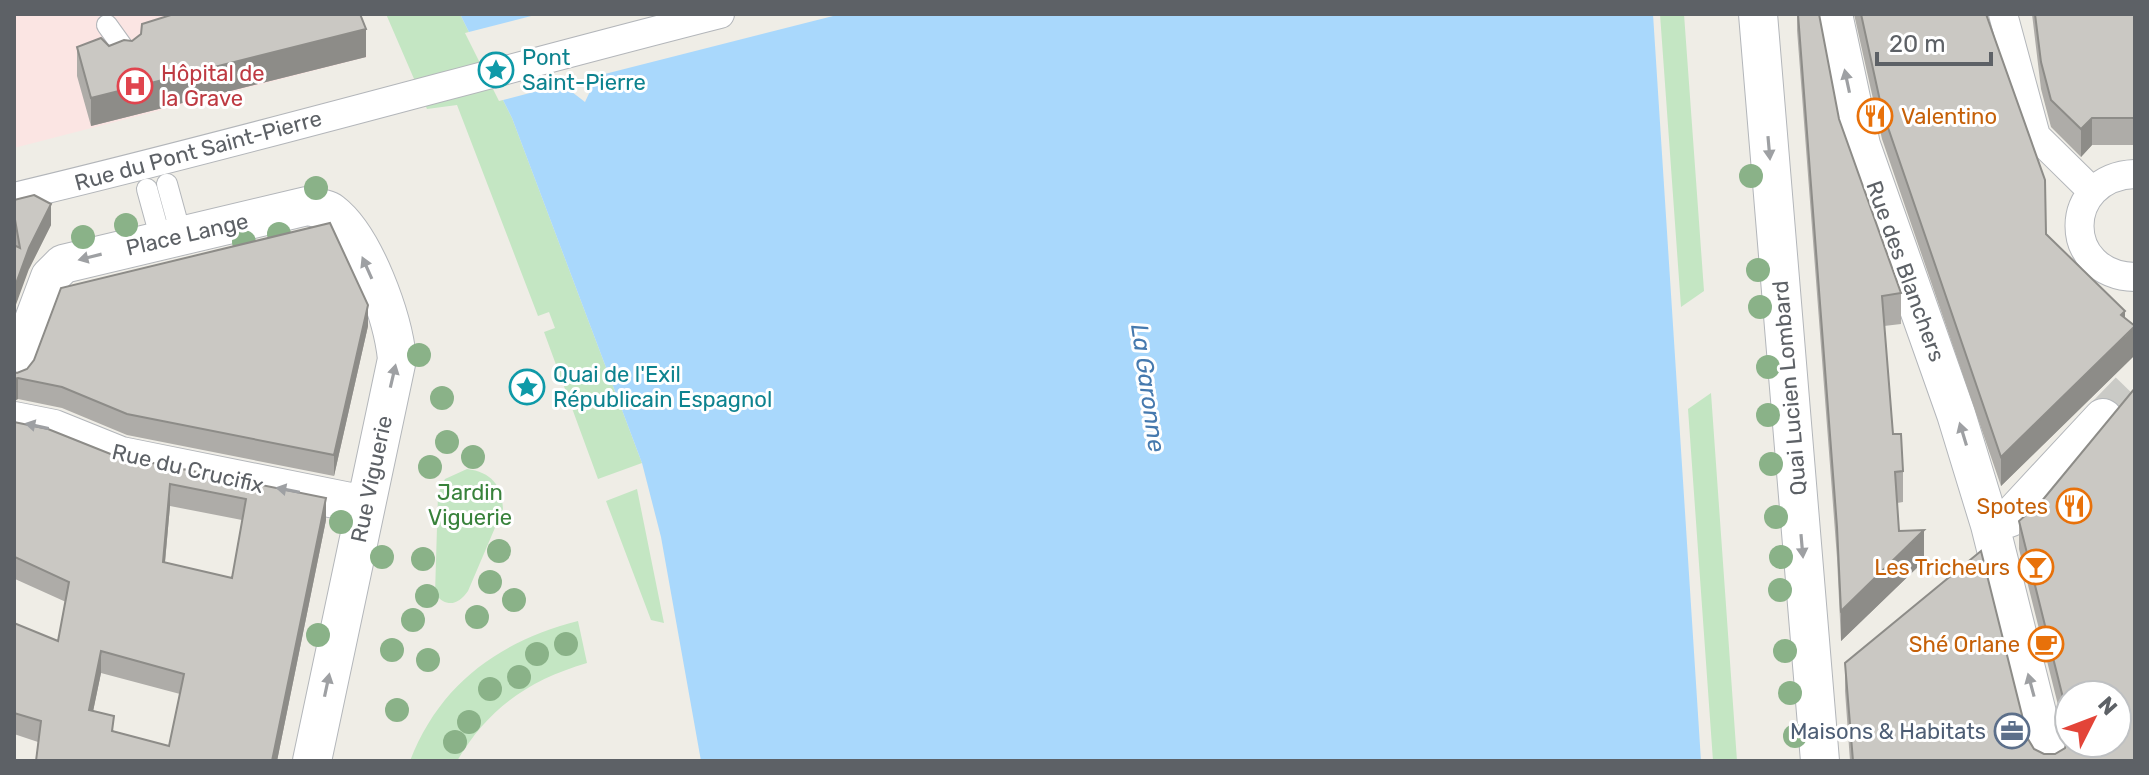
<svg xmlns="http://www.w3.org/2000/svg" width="2149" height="775" font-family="Rubik,sans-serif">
  <rect width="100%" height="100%" fill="#efede6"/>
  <path fill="#fbe5e3" d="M 14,14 L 348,14 L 367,57 L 14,148 Z"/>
  <path fill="#c4e6c3" d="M 386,14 L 460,14 L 512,118 L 642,463 L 598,479 L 544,332 L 555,328 L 549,312 L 538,316 L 457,105 L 427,109 Z
    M 1660,14 L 1684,14 L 1704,291 L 1681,307 Z
    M 1711,393 L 1737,761 L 1713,761 L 1688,409 Z
    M 467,469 C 491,472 502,485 503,509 L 468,591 C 458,605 447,608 435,594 L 438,494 L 445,479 Z
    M 637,489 L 664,623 L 651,620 L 606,501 Z
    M 578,621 L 587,663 C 529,680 488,708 457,761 L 410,761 C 440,683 500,641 578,621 Z"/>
  <path fill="#a9d8fc" d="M 460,14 L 1653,14 L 1701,761 L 701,761 L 661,537 L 642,463 L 512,118 Z"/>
  <path fill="#efede6" d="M 539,14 L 841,14 L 589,78 L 592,87 L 585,102 L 572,92 L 568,83 L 499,101 L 465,33 Z"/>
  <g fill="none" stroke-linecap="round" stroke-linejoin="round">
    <path stroke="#cacac6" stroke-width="38" stroke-dasharray="38 19" stroke-linecap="butt" d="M 2103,418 L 2135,385"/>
    <g stroke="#b3b6ba" stroke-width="22">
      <path id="service" d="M 107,25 L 130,57
        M 167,184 L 181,235
        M 147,189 L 161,240"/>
    </g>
    <g stroke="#b3b6ba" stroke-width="30">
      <path id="pedestrian" d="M 2003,14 L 2036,136 L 2092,191
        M 2135,174 C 2061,177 2061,275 2135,277
        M 14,197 C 250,141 484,74 720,14"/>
    </g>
    <g stroke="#b3b6ba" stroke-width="40">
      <path id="minor" d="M 1758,14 L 1820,761
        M 1833,14 L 1861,145 L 1956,414 L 1990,525 L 2049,761
        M 14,373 L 50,277 L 63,264 L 307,206 C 314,208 326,208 331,212 C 365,238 393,318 397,359 L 312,761
        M 14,421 L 54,429 L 121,456 L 365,505
        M 1990,525 L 2011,517 L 2103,418"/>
    </g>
    <use href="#service" stroke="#fff" stroke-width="20"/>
    <use href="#pedestrian" stroke="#fff" stroke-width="28"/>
    <use href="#minor" stroke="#fff" stroke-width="38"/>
  </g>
  <g fill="#8ab288">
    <circle cx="1751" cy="176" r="12"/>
    <circle cx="316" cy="188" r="12"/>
    <circle cx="126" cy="225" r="12"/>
    <circle cx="279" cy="234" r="12"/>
    <circle cx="83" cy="237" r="12"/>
    <circle cx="244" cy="242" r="12"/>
    <circle cx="1758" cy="270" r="12"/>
    <circle cx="1760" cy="307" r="12"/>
    <circle cx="419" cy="355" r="12"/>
    <circle cx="1768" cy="367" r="12"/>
    <circle cx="442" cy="398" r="12"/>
    <circle cx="1768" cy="415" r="12"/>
    <circle cx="447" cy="442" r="12"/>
    <circle cx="473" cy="457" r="12"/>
    <circle cx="1771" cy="464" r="12"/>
    <circle cx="430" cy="467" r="12"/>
    <circle cx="1776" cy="517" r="12"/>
    <circle cx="341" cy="522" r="12"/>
    <circle cx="499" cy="551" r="12"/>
    <circle cx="382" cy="557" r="12"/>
    <circle cx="1781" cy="557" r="12"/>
    <circle cx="423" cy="559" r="12"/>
    <circle cx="490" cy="582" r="12"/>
    <circle cx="1780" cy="590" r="12"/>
    <circle cx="427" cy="596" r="12"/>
    <circle cx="514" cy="600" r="12"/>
    <circle cx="477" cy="617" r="12"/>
    <circle cx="413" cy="620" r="12"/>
    <circle cx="318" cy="635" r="12"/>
    <circle cx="566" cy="644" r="12"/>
    <circle cx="392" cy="650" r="12"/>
    <circle cx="1785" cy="651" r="12"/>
    <circle cx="537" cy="654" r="12"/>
    <circle cx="428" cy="660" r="12"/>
    <circle cx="519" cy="677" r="12"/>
    <circle cx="490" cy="689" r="12"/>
    <circle cx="1790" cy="693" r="12"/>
    <circle cx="397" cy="710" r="12"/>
    <circle cx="469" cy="722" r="12"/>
    <circle cx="1795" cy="736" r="12"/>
    <circle cx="455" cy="742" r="12"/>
  </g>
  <path fill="#aeaca8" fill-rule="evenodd" d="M 1797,14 L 1819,14 L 1839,119 L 1901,293 L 1901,324 L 1884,326 L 1893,434 L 1903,471 L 1903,502 L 1897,503 L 1899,531 L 1924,561 L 1841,641 L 1837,558 L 1797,30 Z
    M 1854,14 L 1986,14 L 2046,234 L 2125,318 L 2135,326 L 2135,355 L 2001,486 L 1882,139 Z
    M 2032,14 L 2135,14 L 2135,145 L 2092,145 L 2081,157 L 2051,127 L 2041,89 Z
    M 132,41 L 366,57 L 91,126 L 77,76 L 77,47 L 109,46 Z
    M 14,200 L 51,225 L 29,269 L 16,246 L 14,236 Z
    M 368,326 L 334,476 L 127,435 L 62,408 L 18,399 L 14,401 L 14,372 L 17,373 Z
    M 14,422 L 113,455 L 326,520 L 277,761 L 36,761 L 38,742 L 14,734 L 14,623 L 58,641 L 66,602 L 15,579 L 14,581 ZM 170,506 L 242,520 L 232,578 L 165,563 ZM 101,673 L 180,694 L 169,746 L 114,731 L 93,711 Z
    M 2019,521 L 2135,761 L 1850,761 L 1845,691 L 1845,663 L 2028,739 L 2034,749 L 2044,754 L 2055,754 L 2065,748 L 2067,741 L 2019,549 ZM 2069,695 L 2117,743 L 2069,743 Z"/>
  <path fill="#8d8c88" d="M 366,29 L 366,57 L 91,126 L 91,98 Z
    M 2092,118 L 2092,145 L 2081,157 L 2081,129 Z
    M 51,204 L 51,225 L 29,269 L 14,310 L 14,289 L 29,248 Z
    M 368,305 L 368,326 L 334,476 L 334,455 Z
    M 2125,311 L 2125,337 L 2135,326 L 2135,355 L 2001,486 L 2001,457 Z
    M 18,378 L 18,399 L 14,401 L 14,379 Z
    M 170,484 L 170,506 L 163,583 L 163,562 Z
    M 326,498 L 326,520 L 277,761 L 272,761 Z
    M 1924,530 L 1924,561 L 1841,641 L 1841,611 Z
    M 101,651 L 101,673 L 89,731 L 89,710 Z"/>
  <path fill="#cac8c3" stroke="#8d8c88" stroke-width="2" fill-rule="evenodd" d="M 174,14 L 360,14 L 366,29 L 91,98 L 77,47 L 101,38 L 109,46 L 124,40 L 132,41 L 141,34 L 142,24 Z
    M 1798,14 L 1819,14 L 1839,119 L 1901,293 L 1882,296 L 1893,434 L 1901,434 L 1903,471 L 1895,472 L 1899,531 L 1924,530 L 1841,611 L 1837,527 Z
    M 1861,14 L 1986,14 L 2045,180 L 2046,234 L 2125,311 L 2121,315 L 2135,326 L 2001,457 L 1882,110 Z
    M 2035,14 L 2135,14 L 2135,118 L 2092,118 L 2081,129 L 2051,100 L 2041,62 Z
    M 34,195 L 51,204 L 29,248 L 14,289 L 14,245 L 20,248 L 14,214 L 14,200 Z
    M 330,223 L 368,305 L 334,455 L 127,414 L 62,387 L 18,378 L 14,379 L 14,372 L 17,373 L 27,369 L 34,360 L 61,288 Z
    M 2135,388 L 2135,761 L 1853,761 L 1845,663 L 1981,551 L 2028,739 L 2034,749 L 2044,754 L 2055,754 L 2065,748 L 2069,733 L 2069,743 L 2117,743 L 2117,695 L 2069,695 L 2069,722 L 2019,521 L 2041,502 Z
    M 14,422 L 48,429 L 113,455 L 326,498 L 272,761 L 36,761 L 41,721 L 14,713 L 14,623 L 58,641 L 69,582 L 15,557 L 14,559 ZM 170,484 L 246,499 L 232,578 L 163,562 ZM 101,651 L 184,674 L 169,746 L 112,731 L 114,716 L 89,710 Z"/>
  <defs><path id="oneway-solid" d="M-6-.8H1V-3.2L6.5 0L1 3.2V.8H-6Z" transform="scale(2)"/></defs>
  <g fill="#9ea0a3">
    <use href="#oneway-solid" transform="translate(1847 81) rotate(-102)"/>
    <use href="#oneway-solid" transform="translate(1769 148) rotate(85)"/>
    <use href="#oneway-solid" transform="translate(90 257) rotate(166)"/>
    <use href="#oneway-solid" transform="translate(367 268) rotate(-114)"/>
    <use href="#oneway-solid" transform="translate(393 376) rotate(-77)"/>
    <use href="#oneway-solid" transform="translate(37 426) rotate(-168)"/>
    <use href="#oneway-solid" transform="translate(1963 434) rotate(-107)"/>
    <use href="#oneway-solid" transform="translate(288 490) rotate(-169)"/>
    <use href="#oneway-solid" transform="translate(1802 546) rotate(85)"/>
    <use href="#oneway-solid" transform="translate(327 685) rotate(-78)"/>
    <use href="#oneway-solid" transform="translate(2031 685) rotate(-105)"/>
  </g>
  <defs>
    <g id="sight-ring" transform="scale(1.8)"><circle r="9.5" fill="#fff" stroke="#0f9aa8" stroke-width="1.5"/><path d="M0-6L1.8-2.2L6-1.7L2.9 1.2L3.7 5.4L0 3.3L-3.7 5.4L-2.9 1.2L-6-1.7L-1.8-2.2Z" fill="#0f9aa8"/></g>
    <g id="hospital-ring" transform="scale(1.8)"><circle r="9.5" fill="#fff" stroke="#e0444e" stroke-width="1.5"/><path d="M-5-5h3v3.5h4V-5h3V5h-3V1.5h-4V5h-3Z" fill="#e0444e"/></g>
    <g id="restaurant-ring" transform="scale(1.8)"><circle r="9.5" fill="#fff" stroke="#e8710a" stroke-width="1.5"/><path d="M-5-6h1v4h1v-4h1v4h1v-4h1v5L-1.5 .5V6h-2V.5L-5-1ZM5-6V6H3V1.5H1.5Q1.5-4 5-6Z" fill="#e8710a"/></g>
    <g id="bar-ring" transform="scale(1.8)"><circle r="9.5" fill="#fff" stroke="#e8710a" stroke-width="1.5"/><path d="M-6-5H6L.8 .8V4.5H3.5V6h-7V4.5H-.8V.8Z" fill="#e8710a"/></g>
    <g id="cafe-ring" transform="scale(1.8)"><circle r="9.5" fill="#fff" stroke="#e8710a" stroke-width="1.5"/><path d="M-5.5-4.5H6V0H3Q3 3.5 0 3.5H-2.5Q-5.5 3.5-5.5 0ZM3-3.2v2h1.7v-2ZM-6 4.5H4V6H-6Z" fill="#e8710a"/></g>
    <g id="office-ring" transform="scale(1.8)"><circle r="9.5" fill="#fff" stroke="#5c6f8a" stroke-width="1.5"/><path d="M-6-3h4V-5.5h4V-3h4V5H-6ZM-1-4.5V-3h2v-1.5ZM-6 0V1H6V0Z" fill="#5c6f8a"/></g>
  </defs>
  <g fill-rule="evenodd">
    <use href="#sight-ring" x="496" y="70"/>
    <use href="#hospital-ring" x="135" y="86"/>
    <use href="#restaurant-ring" x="1875" y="116"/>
    <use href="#sight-ring" x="527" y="387"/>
    <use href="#restaurant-ring" x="2074" y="506"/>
    <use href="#bar-ring" x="2036" y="567"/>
    <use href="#cafe-ring" x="2046" y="644"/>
    <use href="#office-ring" x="2012" y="731"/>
  </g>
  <g text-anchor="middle" stroke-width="6" stroke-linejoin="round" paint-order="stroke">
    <g font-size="22" fill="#0d838f" stroke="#fff" text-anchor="start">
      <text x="522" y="65">Pont<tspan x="522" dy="25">Saint-Pierre</tspan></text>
      <text x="553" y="382">Quai de l'Exil<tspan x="553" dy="25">Républicain Espagnol</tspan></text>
    </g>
    <g font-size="22" fill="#be3a42" stroke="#fff" text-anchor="start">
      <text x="161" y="81">Hôpital de<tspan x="161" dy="25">la Grave</tspan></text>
    </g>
    <g font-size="22" fill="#c56008" stroke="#fff" text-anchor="end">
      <text x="1901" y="124" text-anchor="start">Valentino</text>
      <text x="2048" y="514">Spotes</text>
      <text x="2010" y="575">Les Tricheurs</text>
      <text x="2020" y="652">Shé Orlane</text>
    </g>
    <g font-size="22" fill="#5d6166" stroke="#fff">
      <text transform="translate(198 150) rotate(-15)" y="8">Rue du Pont Saint-Pierre</text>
      <text transform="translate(187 234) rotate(-13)" y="8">Place Lange</text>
      <text transform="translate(1906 271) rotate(70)" y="8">Rue des Blanchers</text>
      <text transform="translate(1789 388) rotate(-95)" y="8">Quai Lucien Lombard</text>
      <text transform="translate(188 468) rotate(13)" y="8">Rue du Crucifix</text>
      <text transform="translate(371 479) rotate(-78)" y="8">Rue Viguerie</text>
    </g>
    <g font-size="22" fill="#38823b" stroke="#fff">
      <text x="470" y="500">Jardin<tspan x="470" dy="25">Viguerie</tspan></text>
    </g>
    <g font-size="22" fill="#4e5e75" stroke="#fff" text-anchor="end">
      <text x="1986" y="739">Maisons &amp; Habitats</text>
    </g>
    <g font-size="24" font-style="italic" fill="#4579ae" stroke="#fff">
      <text transform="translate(1148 388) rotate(82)" y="8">La Garonne</text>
    </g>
  </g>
  <rect width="2149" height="775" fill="none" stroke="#5d6166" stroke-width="32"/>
  <g transform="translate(2093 719) rotate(48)"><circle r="38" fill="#ffffff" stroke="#bec0c2" stroke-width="2"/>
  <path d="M0-6L14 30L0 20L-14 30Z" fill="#e34438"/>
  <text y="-12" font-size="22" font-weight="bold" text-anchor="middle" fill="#5d6166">N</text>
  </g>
  <path d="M1877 52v12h114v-12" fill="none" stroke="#5d6166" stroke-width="4"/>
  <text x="1889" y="52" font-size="24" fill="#5d6166" stroke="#ffffff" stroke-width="6" paint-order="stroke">20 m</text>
</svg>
